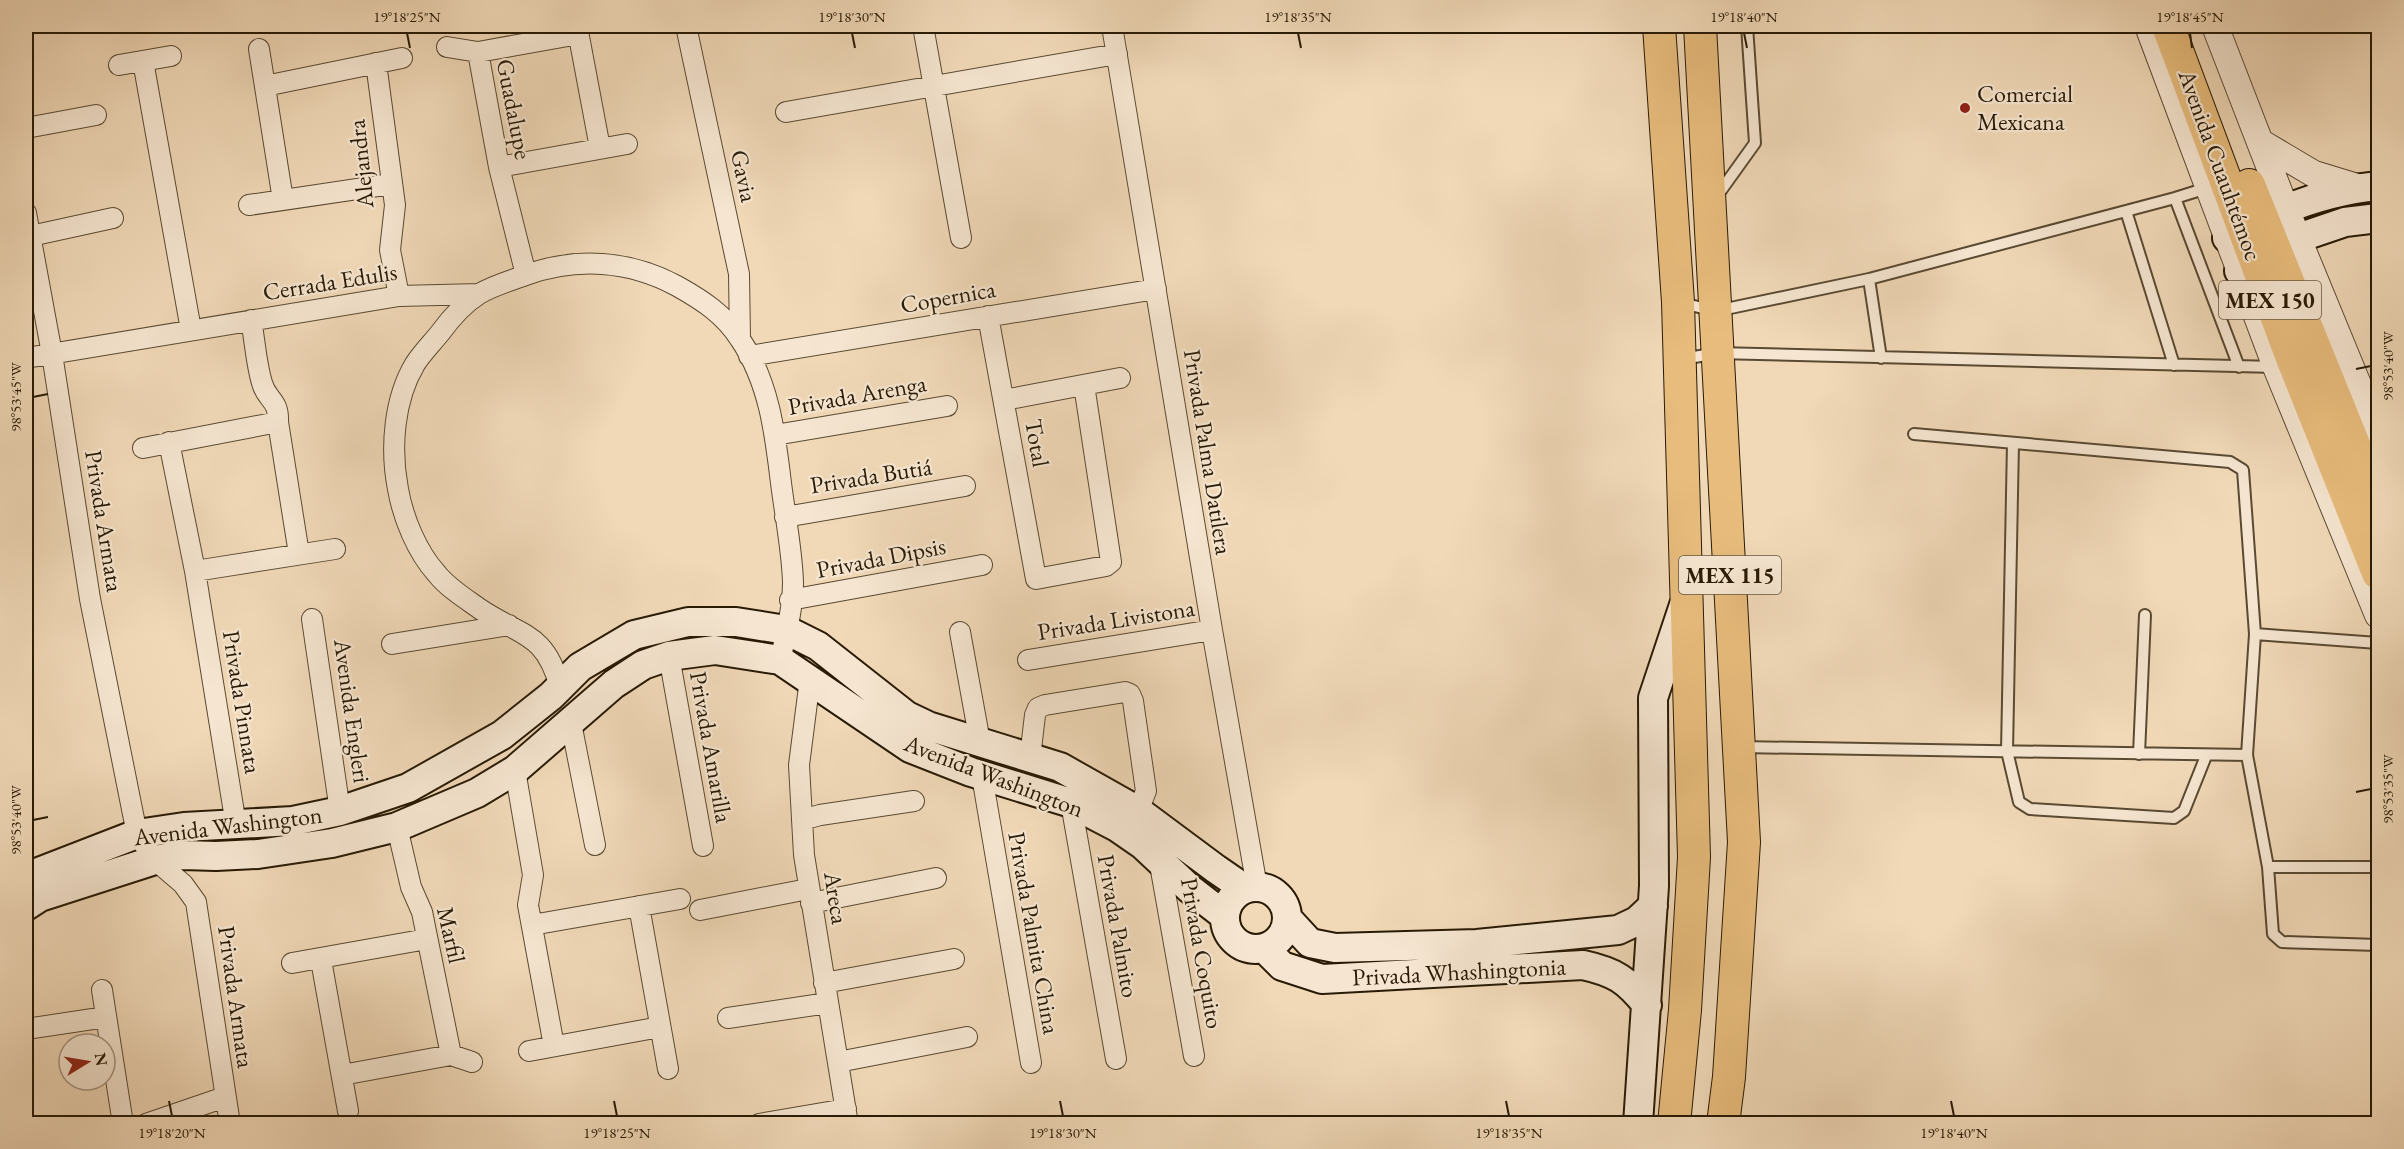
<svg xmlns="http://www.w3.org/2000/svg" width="2404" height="1149" font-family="'EB Garamond',serif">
  <rect width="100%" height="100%" fill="#f1d9b8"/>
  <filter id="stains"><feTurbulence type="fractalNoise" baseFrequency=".00333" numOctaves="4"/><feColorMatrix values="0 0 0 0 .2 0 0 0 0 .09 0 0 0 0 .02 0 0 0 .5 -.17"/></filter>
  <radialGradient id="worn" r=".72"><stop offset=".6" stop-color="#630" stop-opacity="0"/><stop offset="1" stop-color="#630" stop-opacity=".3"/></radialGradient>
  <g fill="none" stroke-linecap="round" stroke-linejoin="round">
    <g stroke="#5a4a32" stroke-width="14">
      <path id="service" d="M 1717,196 L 1755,143 L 1747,26
        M 2175,198 L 2239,367
        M 2126,211 L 2174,365
        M 1869,279 L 1881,358
        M 1681,303 L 1716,311 L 1869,279 L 2175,198 L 2207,188
        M 1683,359 L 1717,353 L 2276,367
        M 1914,434 L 2230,462 L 2243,470 L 2255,634
        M 2013,443 L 2007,751 L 2019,802 L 2030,809 L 2174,818 L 2184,811 L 2206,756
        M 1740,747 L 2247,755 L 2255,634 L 2378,643
        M 2139,754 L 2145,615
        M 2247,755 L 2268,867
        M 2378,867 L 2268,867 L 2273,934 L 2282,942 L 2378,945"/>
    </g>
    <g stroke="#5a4a32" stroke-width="22">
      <path id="minor" d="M 577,26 L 600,148
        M 686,26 L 739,274 L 740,339
        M 923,26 L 961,238
        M 1112,26 L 1212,630 L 1257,887
        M 447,47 L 478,52 L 579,34
        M 259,49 L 283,200
        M 478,52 L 499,167 L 526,275
        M 143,61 L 191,330
        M 376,63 L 395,205 L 390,250 L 399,296
        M 119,65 L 171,56
        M 265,86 L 402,58
        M 786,112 L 1117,54
        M 26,128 L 96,115
        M 499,167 L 627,144
        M 249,205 L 391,184
        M 26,213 L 52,354 L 90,599 L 137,834 L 155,860 L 183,884 L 196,902 L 230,1124
        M 26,237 L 113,218
        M 988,316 L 1036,579
        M 251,320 C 255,341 256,363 262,383 C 267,401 279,399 278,422 L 299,554
        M 749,356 L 1156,289
        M 26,358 L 399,296 L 479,294
        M 1004,400 L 1120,378
        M 775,435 L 947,406
        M 169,442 L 195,571 L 236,825
        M 143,448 L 278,422
        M 785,517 L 965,486
        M 195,571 L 335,549
        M 1036,579 L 1106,566 L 1111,562 L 1084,385
        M 790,600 L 982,565
        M 312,619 L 340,811
        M 960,632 L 980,742
        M 392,644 L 509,625
        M 669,656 L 703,846
        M 1028,660 L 1212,630
        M 810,679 L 799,765 L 804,855 L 848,1124
        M 560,687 C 545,632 522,637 480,609 C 466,599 448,588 437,574 C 417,552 403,518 398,489 C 390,448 394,399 415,364 C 422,353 432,343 440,333 C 451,318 463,304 479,294 C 494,285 510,281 526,275 C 576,257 629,260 677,286 C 702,300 724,314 740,339 C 769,382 775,432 781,483 C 785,515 792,550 793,582 C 793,608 786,635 780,660
        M 571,723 L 595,845
        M 1030,758 L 1035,715 L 1038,708 L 1045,705 L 1125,692 L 1130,694 L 1133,701 L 1146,791 L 1138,811
        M 515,770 L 533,875 L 528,905 L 554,1046
        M 982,776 L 1031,1063
        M 1071,803 L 1116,1059
        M 802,820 L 820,815 L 914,801
        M 397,827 L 411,887 L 422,912 L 451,1055
        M 1159,859 L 1194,1056
        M 811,903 L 936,878
        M 639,906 L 668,1069
        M 700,910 L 808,889
        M 532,925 L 680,899
        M 321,960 L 348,1111
        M 292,963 L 427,939
        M 824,983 L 954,959
        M 102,990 L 123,1124
        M 728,1018 L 828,1003
        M 26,1029 L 106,1017
        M 529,1051 L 660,1027
        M 838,1062 L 967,1037
        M 342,1075 L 451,1055 L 472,1062
        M 146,1124 L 225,1097
        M 759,1124 L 846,1109"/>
    </g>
    <g stroke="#5a4a32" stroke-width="28">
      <path id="tertiary" d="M 2148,26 L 2276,367 L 2378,615
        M 2215,26 L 2285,207 L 2378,433
        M 2260,142 L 2314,174 L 2360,188"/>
    </g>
    <g stroke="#281a05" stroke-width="32">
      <path id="secondary" d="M 2227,238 C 2273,211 2324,191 2378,186
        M 2239,271 L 2298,238 L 2345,222 L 2378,218
        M 26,877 L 137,834 L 184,827 L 293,821 L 340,811 L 408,788 L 502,735 L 551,696 L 580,667 L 634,635 L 688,622 L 736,622 L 786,630 L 818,646 L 907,716 L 928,726 L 1060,767 L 1138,811 L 1216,869 L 1245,889
        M1225 918a31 31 0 1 1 62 0a31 31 0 1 1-62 0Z
        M 26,906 L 40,897 L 155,860 L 183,855 L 216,856 L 258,854 L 332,843 L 397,827 L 477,793 L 515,770 L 614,684 L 643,665 L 669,656 L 715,650 L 780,660 L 910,748 L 971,772 L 1071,803 L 1117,827 L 1143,845 L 1190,889 L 1225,916
        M 1287,918 L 1310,943 L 1335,948 L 1477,944 L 1618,930 L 1637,921 L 1653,906
        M 1265,949 L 1282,966 L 1322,979 L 1583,965 C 1615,972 1627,980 1647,1005
        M 1638,1124 L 1654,886 L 1653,698 L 1684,605"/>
    </g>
    <g stroke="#281a05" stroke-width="34">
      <path id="primary" d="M 1659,26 L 1678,302 L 1694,857 L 1685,1010 L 1674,1124
        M 1700,26 L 1744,842 L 1729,1077 L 1723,1124
        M 2168,26 L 2292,358 L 2378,573
        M 2249,185 L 2378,504"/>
    </g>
    <use href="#service" stroke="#f6e6d1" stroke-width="10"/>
    <use href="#minor" stroke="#f6e6d1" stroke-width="20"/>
    <use href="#tertiary" stroke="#f6e6d1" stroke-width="26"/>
    <use href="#secondary" stroke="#f6e6d1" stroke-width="28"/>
    <use href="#primary" stroke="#e8bc7c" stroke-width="32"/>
  </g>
  <path fill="none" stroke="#281a05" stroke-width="2" d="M 407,33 L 410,48M 852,33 L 855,48M 1298,33 L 1301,48M 1744,33 L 1747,48M 2190,33 L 2192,48M 2356,369 L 2371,366M 33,397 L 48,394M 2356,792 L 2371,789M 33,820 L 48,817M 169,1101 L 172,1116M 614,1101 L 617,1116M 1060,1101 L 1063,1116M 1506,1101 L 1509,1116M 1951,1101 L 1954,1116"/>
  <circle fill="#8f2418" stroke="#f6e6d1" stroke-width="2" cx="1965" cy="108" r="6"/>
  <g text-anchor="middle" stroke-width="4.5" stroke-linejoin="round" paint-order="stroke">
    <g fill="#f6e6d1" stroke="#665742" stroke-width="1.5">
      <rect x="2219" y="281" width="102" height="38" rx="4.5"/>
      <rect x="1679" y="556" width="102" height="38" rx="4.5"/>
    </g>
    <g font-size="22" font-weight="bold" fill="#281a05">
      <text x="2270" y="308">MEX 150</text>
      <text x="1730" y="583">MEX 115</text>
    </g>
    <g font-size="24" fill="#281a05" stroke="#f6e6d1" text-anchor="start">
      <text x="1977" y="102">Comercial<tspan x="1977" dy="28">Mexicana</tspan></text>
    </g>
    <g font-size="24" fill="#281a05" stroke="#f6e6d1">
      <text transform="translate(514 109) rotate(79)" y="8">Guadalupe</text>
      <text transform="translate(361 164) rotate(-96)" y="8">Alejandra</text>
      <text transform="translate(2220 165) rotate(70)" y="8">Avenida Cuauhtémoc</text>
      <text transform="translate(744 176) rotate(78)" y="8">Gavia</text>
      <text transform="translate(330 282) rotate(-9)" y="8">Cerrada Edulis</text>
      <text transform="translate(948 297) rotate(-10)" y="8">Copernica</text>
      <text transform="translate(857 395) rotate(-10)" y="8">Privada Arenga</text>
      <text transform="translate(1037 443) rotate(80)" y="8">Total</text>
      <text transform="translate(1208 452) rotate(81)" y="8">Privada Palma Datilera</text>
      <text transform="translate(871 476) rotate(-9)" y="8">Privada Butiá</text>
      <text transform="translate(104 521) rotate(81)" y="8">Privada Armata</text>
      <text transform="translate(881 558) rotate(-11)" y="8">Privada Dipsis</text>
      <text transform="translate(1116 620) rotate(-9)" y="8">Privada Livistona</text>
      <text transform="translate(242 702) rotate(81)" y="8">Privada Pinnata</text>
      <text transform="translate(352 711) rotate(82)" y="8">Avenida Engleri</text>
      <text transform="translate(711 747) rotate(80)" y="8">Privada Amarilla</text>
      <text transform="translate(994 776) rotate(21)" y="8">Avenida Washington</text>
      <text transform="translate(228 826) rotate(-7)" y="8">Avenida Washington</text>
      <text transform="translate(836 898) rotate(81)" y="8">Areca</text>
      <text transform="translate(1118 926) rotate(80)" y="8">Privada Palmito</text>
      <text transform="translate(1034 933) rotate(80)" y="8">Privada Palmita China</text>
      <text transform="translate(451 935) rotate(77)" y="8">Marfil</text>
      <text transform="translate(1202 953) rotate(80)" y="8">Privada Coquito</text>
      <text transform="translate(1459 972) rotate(-3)" y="8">Privada Whashingtonia</text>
      <text transform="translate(236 997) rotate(82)" y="8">Privada Armata</text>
    </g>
  </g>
  <rect width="2404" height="1149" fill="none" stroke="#f1d9b8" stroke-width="66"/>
  <g transform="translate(87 1062) rotate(79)"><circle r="28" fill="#f6e6d1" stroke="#a4947f" stroke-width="1.5"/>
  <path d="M0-4.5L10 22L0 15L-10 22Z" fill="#8f2418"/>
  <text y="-9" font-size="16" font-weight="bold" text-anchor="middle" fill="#281a05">N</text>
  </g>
  <rect x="33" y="33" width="2338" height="1083" fill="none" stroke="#281a05" stroke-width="2"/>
  <g font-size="15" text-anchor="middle" fill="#281a05">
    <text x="407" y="22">19°18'25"N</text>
    <text x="852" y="22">19°18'30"N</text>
    <text x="1298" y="22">19°18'35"N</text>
    <text x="1744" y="22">19°18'40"N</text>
    <text x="2190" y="22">19°18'45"N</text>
    <text transform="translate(2388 366) rotate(-90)" y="5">98°53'40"W</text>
    <text transform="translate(16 397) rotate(-90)" y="5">98°53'45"W</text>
    <text transform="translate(2388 789) rotate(-90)" y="5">98°53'35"W</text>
    <text transform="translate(16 820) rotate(-90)" y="5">98°53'40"W</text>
    <text x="172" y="1138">19°18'20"N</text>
    <text x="617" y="1138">19°18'25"N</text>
    <text x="1063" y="1138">19°18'30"N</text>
    <text x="1509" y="1138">19°18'35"N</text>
    <text x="1954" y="1138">19°18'40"N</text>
  </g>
  <rect width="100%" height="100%" filter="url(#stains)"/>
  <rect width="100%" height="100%" fill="url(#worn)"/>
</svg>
